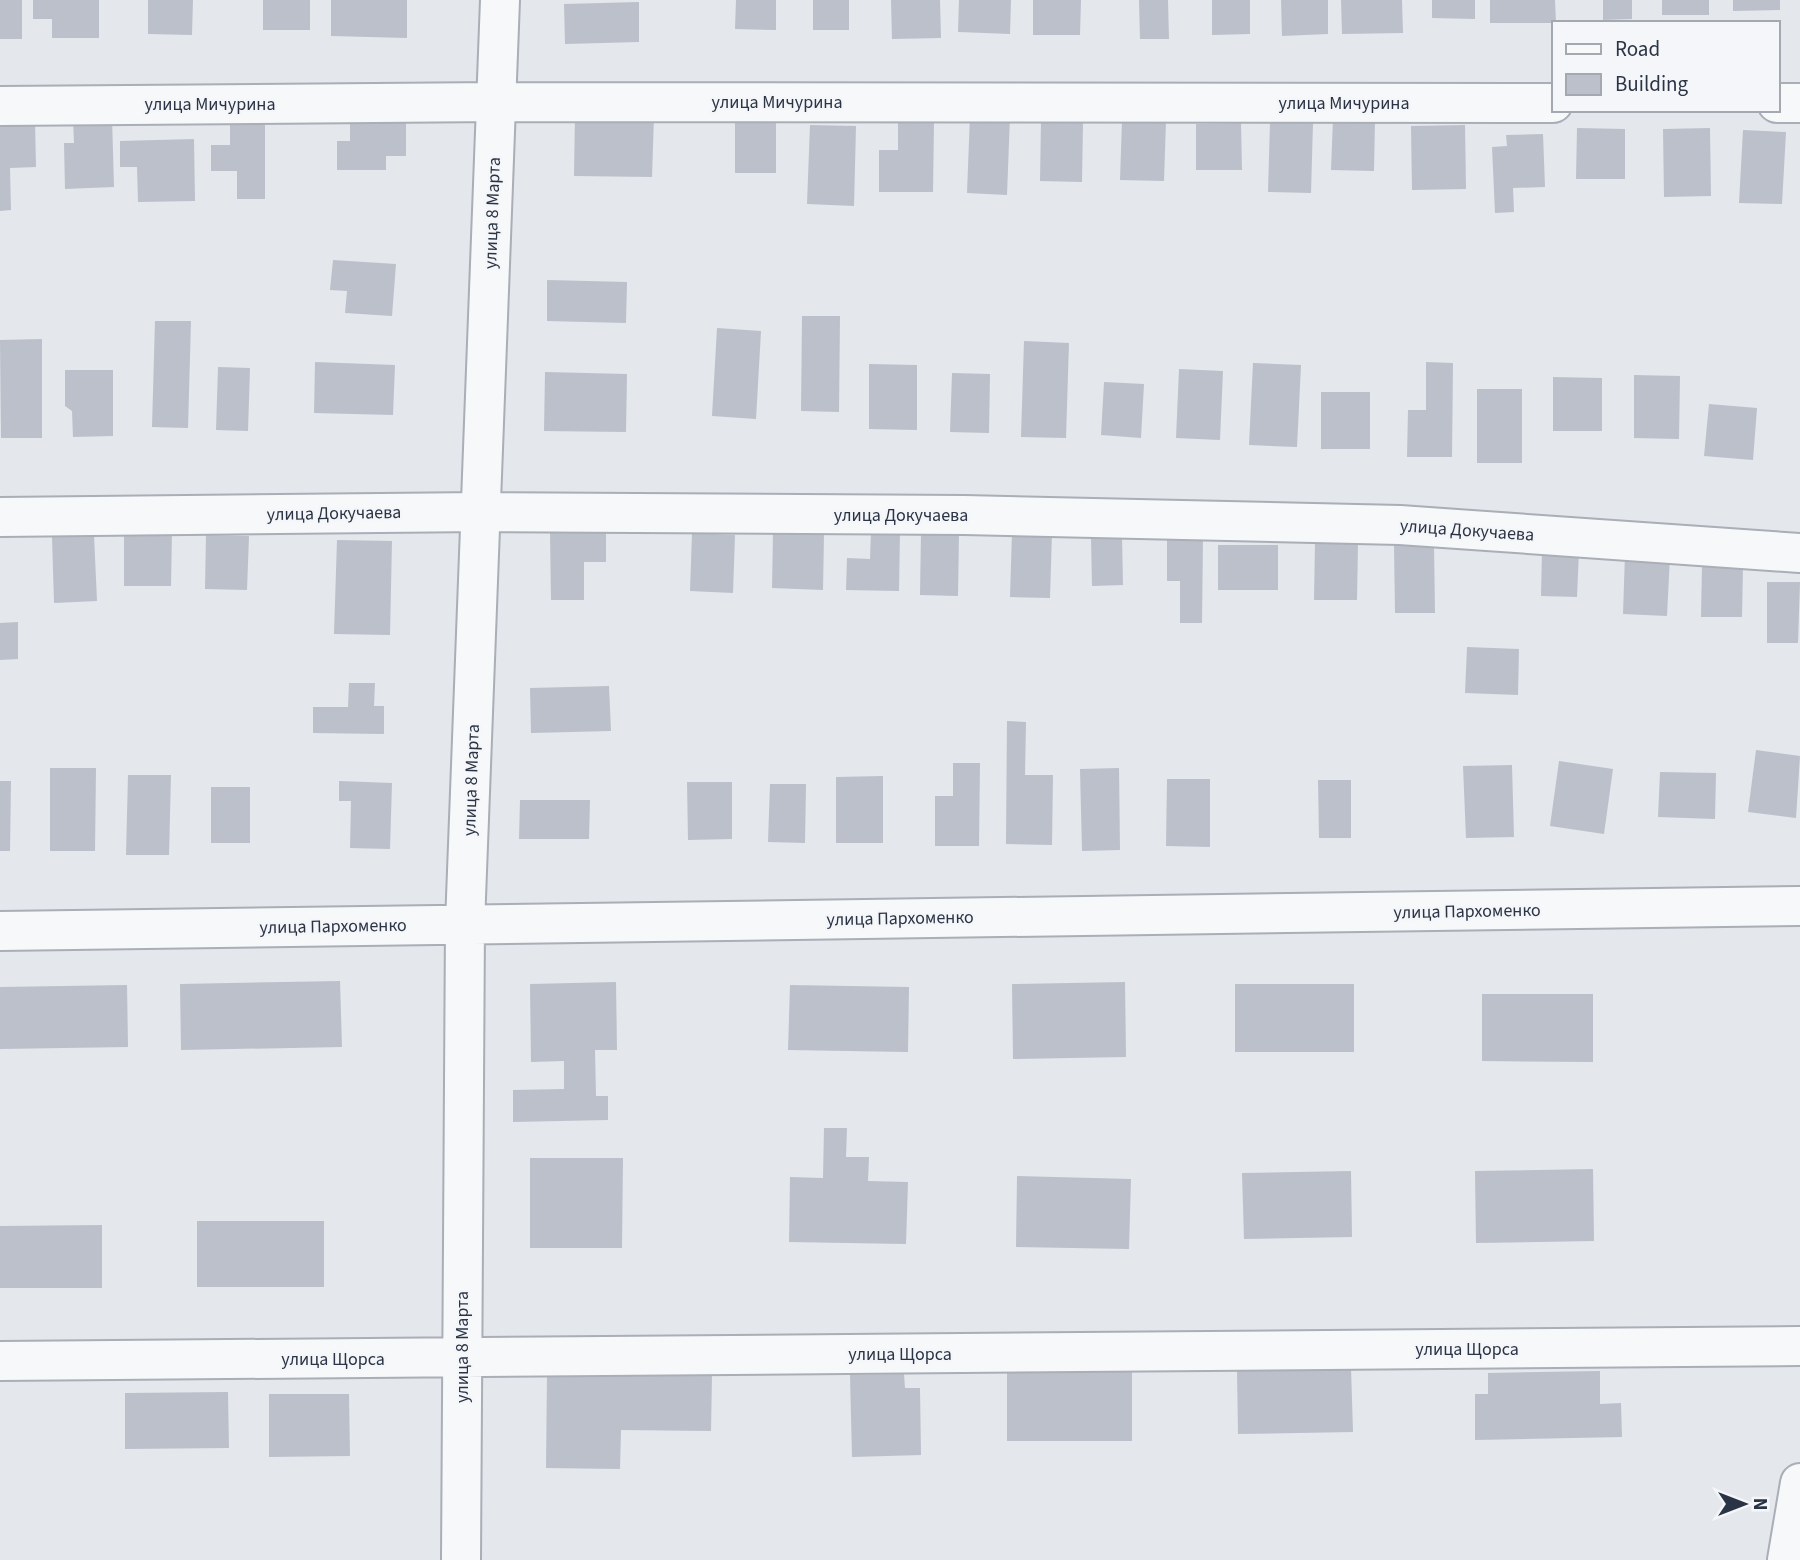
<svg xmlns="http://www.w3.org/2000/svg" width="1800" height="1560" font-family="'Source Sans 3',sans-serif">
  <rect width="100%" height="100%" fill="#e4e7ec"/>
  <path fill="#bbc0ca" d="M 0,0 L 22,0 L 22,39 L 0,39 Z
    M 33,0 L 99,0 L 99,38 L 52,38 L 52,19 L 33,19 Z
    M 148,0 L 193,0 L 192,35 L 148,34 Z
    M 263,0 L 310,0 L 310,30 L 263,30 Z
    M 331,0 L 407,0 L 407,38 L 331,36 Z
    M 736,0 L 776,0 L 776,30 L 735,29 Z
    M 813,0 L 849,0 L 849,30 L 813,30 Z
    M 891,0 L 940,0 L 941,38 L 892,39 Z
    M 959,0 L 1011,0 L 1010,34 L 958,32 Z
    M 1033,0 L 1081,0 L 1080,35 L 1033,35 Z
    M 1139,0 L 1168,0 L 1169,39 L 1140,39 Z
    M 1212,0 L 1250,0 L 1250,34 L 1212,35 Z
    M 1281,0 L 1328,0 L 1328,34 L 1282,36 Z
    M 1341,0 L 1402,0 L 1403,33 L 1342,34 Z
    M 1432,0 L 1475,0 L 1475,19 L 1432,18 Z
    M 1490,0 L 1555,0 L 1556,23 L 1490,23 Z
    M 1603,0 L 1632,0 L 1632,19 L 1603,20 Z
    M 1662,0 L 1709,0 L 1709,15 L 1662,15 Z
    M 1733,0 L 1780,0 L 1780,10 L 1733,11 Z
    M 639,2 L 639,42 L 565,44 L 564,4 Z
    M 350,109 L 406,109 L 406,156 L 386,156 L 386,170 L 337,170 L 337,141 L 350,141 Z
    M 735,111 L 776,111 L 776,173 L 735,173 Z
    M 575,114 L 654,115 L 652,177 L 574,176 Z
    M 970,115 L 1010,116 L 1007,195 L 967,193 Z
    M 230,117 L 265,117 L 265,199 L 237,199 L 237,171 L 211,171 L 211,145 L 230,145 Z
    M 112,118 L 114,187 L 65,189 L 64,143 L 74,143 L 73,119 Z
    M 1333,119 L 1375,120 L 1374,171 L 1331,170 Z
    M 1122,120 L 1166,121 L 1164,181 L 1120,180 Z
    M 35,121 L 36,167 L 10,168 L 11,210 L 0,211 L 0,122 Z
    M 898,121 L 934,121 L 933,192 L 879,192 L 879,150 L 898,150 Z
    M 1041,121 L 1083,122 L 1082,182 L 1040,181 Z
    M 1270,122 L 1313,123 L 1311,193 L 1268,192 Z
    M 1241,123 L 1242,170 L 1196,170 L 1196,124 Z
    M 810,125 L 856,126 L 854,206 L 807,204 Z
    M 1465,125 L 1466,189 L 1412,190 L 1411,126 Z
    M 1577,128 L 1625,129 L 1625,179 L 1576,179 Z
    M 1710,128 L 1711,196 L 1664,197 L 1663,129 Z
    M 1743,130 L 1786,132 L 1782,204 L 1739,203 Z
    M 1543,134 L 1545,187 L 1513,188 L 1514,212 L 1495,213 L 1492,147 L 1507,146 L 1506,135 Z
    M 194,139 L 195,201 L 138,202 L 137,167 L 120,167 L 120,141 Z
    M 333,260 L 396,264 L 392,316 L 345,313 L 347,291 L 330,290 Z
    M 547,280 L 627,282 L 626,323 L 547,321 Z
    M 802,316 L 840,316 L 839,412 L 801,411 Z
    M 155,321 L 191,321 L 188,428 L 152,427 Z
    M 717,328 L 761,331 L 756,419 L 712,416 Z
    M 42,339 L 42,438 L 1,438 L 0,340 Z
    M 1024,341 L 1069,343 L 1066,438 L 1021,437 Z
    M 315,362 L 395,365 L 393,415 L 314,413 Z
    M 1426,362 L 1453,363 L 1452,457 L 1407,457 L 1408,410 L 1426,410 Z
    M 1253,363 L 1301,365 L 1297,447 L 1249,445 Z
    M 869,364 L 917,365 L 917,430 L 869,429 Z
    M 218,367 L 250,368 L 248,431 L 216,430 Z
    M 1179,369 L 1223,371 L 1220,440 L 1176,438 Z
    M 65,370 L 113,370 L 113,436 L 73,437 L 72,411 L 65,406 Z
    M 545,372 L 627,374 L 626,432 L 544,431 Z
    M 952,373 L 990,374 L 989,433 L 950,432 Z
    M 1634,375 L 1680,376 L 1679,439 L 1634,438 Z
    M 1553,377 L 1602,378 L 1602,431 L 1553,431 Z
    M 1104,382 L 1144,384 L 1141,438 L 1101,435 Z
    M 1477,389 L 1522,389 L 1522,463 L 1477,463 Z
    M 1321,392 L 1370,392 L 1370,449 L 1321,449 Z
    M 1709,404 L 1757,408 L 1753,460 L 1704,456 Z
    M 124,531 L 172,531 L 171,586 L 124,586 Z
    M 871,531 L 900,532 L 899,591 L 846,590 L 847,558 L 870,559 Z
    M 550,532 L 606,532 L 606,562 L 584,562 L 584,600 L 551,600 Z
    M 773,532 L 824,534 L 823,590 L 772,588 Z
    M 921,532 L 959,533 L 958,596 L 920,595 Z
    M 1012,532 L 1052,532 L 1050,598 L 1010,597 Z
    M 692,533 L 735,535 L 733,593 L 690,591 Z
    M 94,535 L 97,601 L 54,603 L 52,537 Z
    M 206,535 L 249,536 L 247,590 L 205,589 Z
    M 1091,537 L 1122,537 L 1123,585 L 1092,586 Z
    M 1167,538 L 1203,538 L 1202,623 L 1180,623 L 1180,581 L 1167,581 Z
    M 337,540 L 392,541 L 390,635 L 334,634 Z
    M 1315,542 L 1358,543 L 1357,600 L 1314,600 Z
    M 1218,545 L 1278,545 L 1278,590 L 1218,590 Z
    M 1394,545 L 1434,545 L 1435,613 L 1395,613 Z
    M 1542,550 L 1579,551 L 1577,597 L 1541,596 Z
    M 1625,554 L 1670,556 L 1667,616 L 1623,614 Z
    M 1702,564 L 1743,565 L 1742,617 L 1701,617 Z
    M 1767,582 L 1800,582 L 1798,643 L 1767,643 Z
    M 18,622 L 18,659 L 0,660 L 0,623 Z
    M 1467,647 L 1519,649 L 1518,695 L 1465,693 Z
    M 349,683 L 375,683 L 374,706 L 384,706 L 384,734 L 313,733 L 313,707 L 348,707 Z
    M 609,686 L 611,731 L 531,733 L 530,688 Z
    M 1007,721 L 1026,722 L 1025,775 L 1053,775 L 1052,845 L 1006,844 Z
    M 1756,750 L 1800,756 L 1796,818 L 1748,812 Z
    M 1559,761 L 1613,769 L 1604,834 L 1550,826 Z
    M 953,763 L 980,763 L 979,846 L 935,846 L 935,796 L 953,796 Z
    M 1512,765 L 1514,837 L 1466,838 L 1463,766 Z
    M 50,768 L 96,768 L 95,851 L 50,851 Z
    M 1119,768 L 1120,850 L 1082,851 L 1080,769 Z
    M 1660,772 L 1716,773 L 1715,819 L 1658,817 Z
    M 128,775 L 171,775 L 169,855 L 126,855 Z
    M 883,776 L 883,843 L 836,843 L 836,777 Z
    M 1167,779 L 1210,779 L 1210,847 L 1166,846 Z
    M 1318,780 L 1351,780 L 1351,838 L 1319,838 Z
    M 0,781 L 11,781 L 10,851 L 0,851 Z
    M 339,781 L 392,783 L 390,849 L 350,848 L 351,801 L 339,801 Z
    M 687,782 L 732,782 L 732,839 L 688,840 Z
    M 770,784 L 806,784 L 805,843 L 768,842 Z
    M 211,787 L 250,787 L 250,843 L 211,843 Z
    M 520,800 L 590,800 L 589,839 L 519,839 Z
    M 340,981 L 342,1047 L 181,1050 L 180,984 Z
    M 616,982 L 617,1050 L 595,1050 L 596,1096 L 608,1096 L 608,1120 L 513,1122 L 513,1090 L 564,1089 L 564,1061 L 531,1062 L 530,984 Z
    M 1125,982 L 1126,1057 L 1013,1059 L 1012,984 Z
    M 1235,984 L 1354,984 L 1354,1052 L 1235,1052 Z
    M 127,985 L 128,1047 L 0,1049 L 0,987 Z
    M 790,985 L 909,987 L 908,1052 L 788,1050 Z
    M 1482,994 L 1593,994 L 1593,1062 L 1482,1061 Z
    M 824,1128 L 847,1128 L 846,1157 L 869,1157 L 868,1181 L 908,1182 L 906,1244 L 789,1242 L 790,1177 L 823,1178 Z
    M 530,1158 L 623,1158 L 622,1248 L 530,1248 Z
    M 1593,1169 L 1594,1241 L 1476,1243 L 1475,1171 Z
    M 1351,1171 L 1352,1237 L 1244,1239 L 1242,1173 Z
    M 1017,1176 L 1131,1179 L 1129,1249 L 1016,1247 Z
    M 197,1221 L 324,1221 L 324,1287 L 197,1287 Z
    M 102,1225 L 102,1288 L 0,1288 L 0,1226 Z
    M 1351,1368 L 1353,1432 L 1238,1434 L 1237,1370 Z
    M 1132,1370 L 1132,1441 L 1007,1441 L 1007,1371 Z
    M 1600,1371 L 1600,1404 L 1621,1403 L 1622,1437 L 1475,1440 L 1475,1394 L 1488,1394 L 1488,1373 Z
    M 547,1374 L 712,1375 L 711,1431 L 621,1430 L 620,1469 L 546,1468 Z
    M 904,1374 L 905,1388 L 920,1388 L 921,1455 L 852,1457 L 850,1375 Z
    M 228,1392 L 229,1448 L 125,1449 L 125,1393 Z
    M 269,1394 L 349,1394 L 350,1456 L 269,1457 Z"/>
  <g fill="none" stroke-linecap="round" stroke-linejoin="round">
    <g stroke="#a9aeb7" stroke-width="42">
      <path id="minor" d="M 1777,103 L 1800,103
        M 0,106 L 496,102 L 1553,103
        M 0,517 L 481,512 L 964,515 L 1400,525 L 1800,553
        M 0,931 L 1800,906
        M 0,1361 L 1800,1346
        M 461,1560 L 465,924 L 500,0
        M 1787,1560 L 1800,1483"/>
    </g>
    <use href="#minor" stroke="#f7f8fa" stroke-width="38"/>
  </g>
  <g text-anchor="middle" stroke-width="5" stroke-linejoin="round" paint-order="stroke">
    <g font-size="18" fill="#2b3445" stroke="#f4f6f9">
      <text x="777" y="108">улица Мичурина</text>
      <text x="1344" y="109">улица Мичурина</text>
      <text x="210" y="110">улица Мичурина</text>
      <text transform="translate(492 213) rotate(-88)" y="6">улица 8 Марта</text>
      <text transform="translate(334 513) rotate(-1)" y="6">улица Докучаева</text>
      <text x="901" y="521">улица Докучаева</text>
      <text transform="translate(1467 530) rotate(4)" y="6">улица Докучаева</text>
      <text transform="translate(471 780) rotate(-88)" y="6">улица 8 Марта</text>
      <text transform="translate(1467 911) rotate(-1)" y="6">улица Пархоменко</text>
      <text transform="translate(900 918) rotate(-1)" y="6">улица Пархоменко</text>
      <text transform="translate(333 926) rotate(-1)" y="6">улица Пархоменко</text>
      <text transform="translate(462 1347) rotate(-90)" y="6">улица 8 Марта</text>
      <text x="1467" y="1355">улица Щорса</text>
      <text x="900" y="1360">улица Щорса</text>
      <text x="333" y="1365">улица Щорса</text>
    </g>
  </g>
  <rect x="1552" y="21" width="228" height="91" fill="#f4f6f9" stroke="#a4a8b1" stroke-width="2"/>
  <rect x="1566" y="44" width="35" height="10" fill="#f7f8fa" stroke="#a4a8b1" stroke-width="2"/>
  <text x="1615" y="56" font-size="21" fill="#2b3445">Road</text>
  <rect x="1566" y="74" width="35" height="21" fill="#bbc0ca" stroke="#a4a8b1" stroke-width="2"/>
  <text x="1615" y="91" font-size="21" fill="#2b3445">Building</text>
  <g transform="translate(1744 1504) rotate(90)" stroke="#f4f6f9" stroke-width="5" paint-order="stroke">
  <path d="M0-5L12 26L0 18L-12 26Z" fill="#2b3445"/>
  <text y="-10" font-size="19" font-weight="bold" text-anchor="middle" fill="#2b3445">N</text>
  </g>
</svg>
